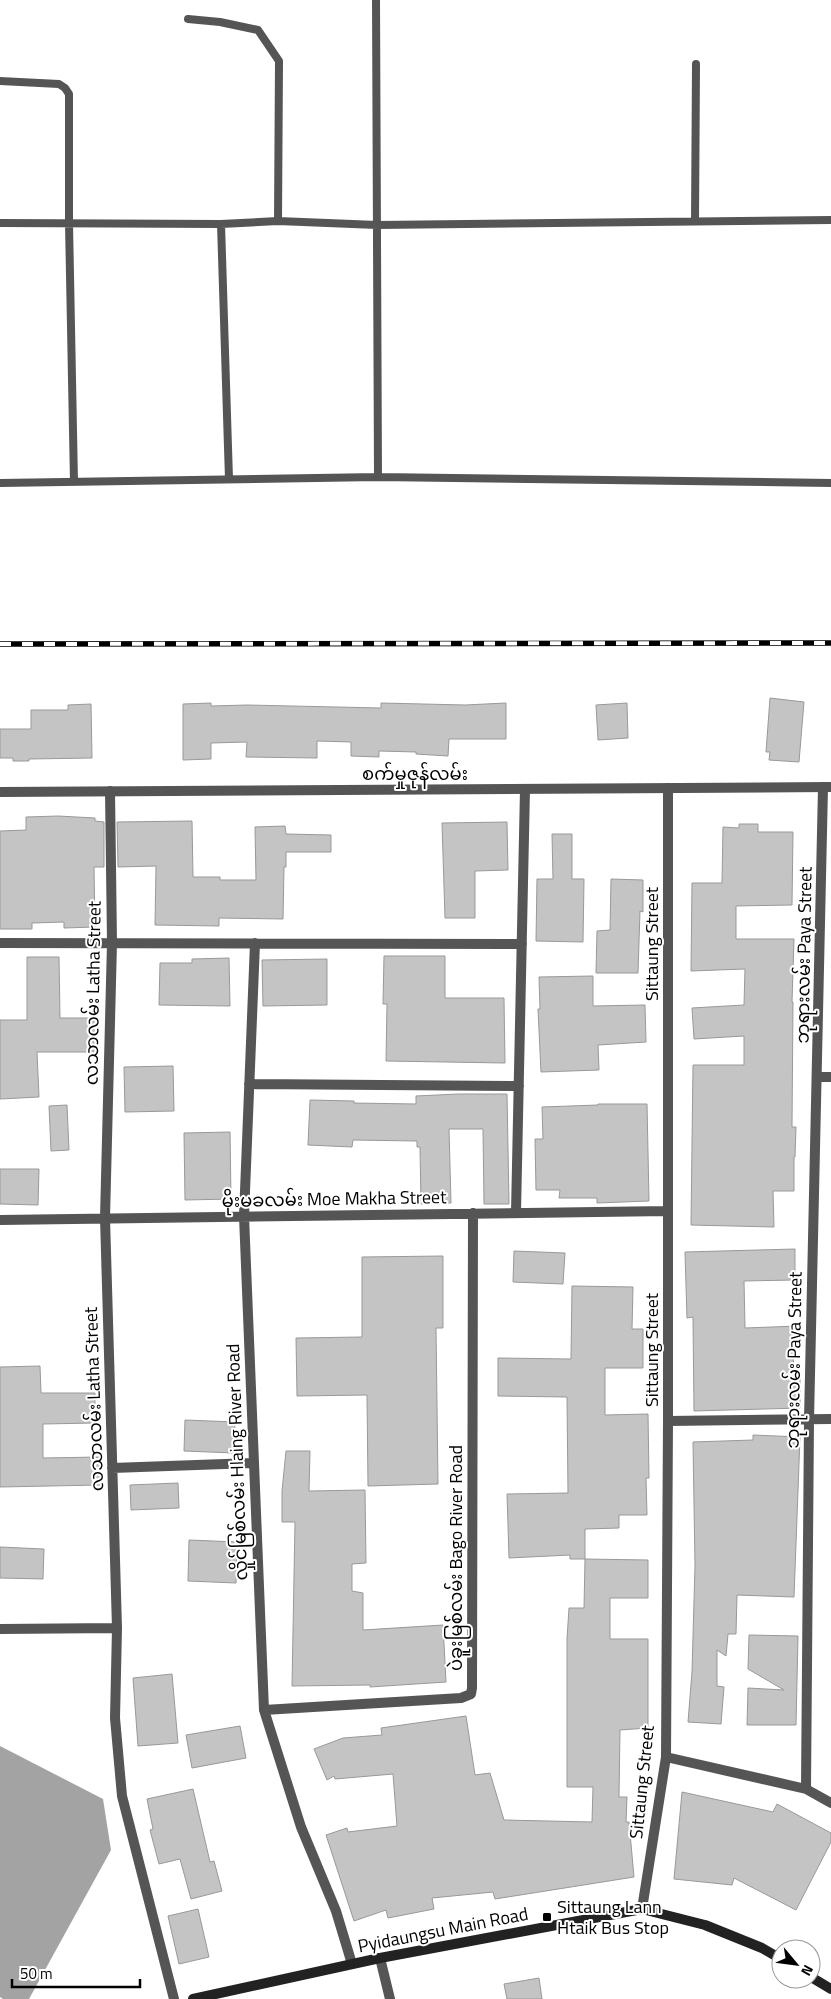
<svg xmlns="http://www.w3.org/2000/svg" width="831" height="1999" font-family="'Titillium Web','Noto Sans Myanmar',sans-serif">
  <rect width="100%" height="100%" fill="#fff"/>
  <path fill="#a3a3a3" d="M 0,1746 L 103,1799 L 111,1850 L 29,1999 L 3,1999 L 0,1997 Z"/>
  <path fill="#c4c4c4" stroke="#999" d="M 770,698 L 804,702 L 799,762 L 769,760 L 770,752 L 766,752 Z
    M 211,703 L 211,706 L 247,705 L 381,708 L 381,703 L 465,705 L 506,703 L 506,739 L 449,739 L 448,756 L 416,754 L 416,752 L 379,751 L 379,757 L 351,756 L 351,742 L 317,741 L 317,758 L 246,757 L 247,742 L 211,743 L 211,759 L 183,760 L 183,704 Z
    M 627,703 L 628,738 L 598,740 L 596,705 Z
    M 91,704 L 92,758 L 29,759 L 29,761 L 13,761 L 13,758 L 0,758 L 0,729 L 31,729 L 31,710 L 68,710 L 68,705 Z
    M 58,816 L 95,818 L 95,821 L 104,822 L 104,867 L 94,867 L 95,927 L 64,928 L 64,922 L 32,923 L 32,929 L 0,929 L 0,831 L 26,830 L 26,817 Z
    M 192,821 L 193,877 L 220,877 L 220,880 L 256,880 L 255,827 L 285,826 L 286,834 L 331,835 L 331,852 L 286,852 L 286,867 L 284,867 L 283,919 L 219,918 L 219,926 L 155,925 L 156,866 L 118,867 L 117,822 Z
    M 507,822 L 508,870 L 475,871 L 475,918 L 445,918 L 442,823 Z
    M 739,824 L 758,824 L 758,832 L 793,832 L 792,905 L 736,906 L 736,939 L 794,939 L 792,1002 L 793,1002 L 792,1127 L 796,1127 L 795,1157 L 794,1157 L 794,1191 L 773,1191 L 774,1227 L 691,1225 L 693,1065 L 744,1065 L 744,1036 L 694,1039 L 692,1008 L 744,1005 L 745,969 L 691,971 L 692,883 L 722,883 L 723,827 L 739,828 Z
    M 552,834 L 572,834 L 572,879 L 584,879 L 583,942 L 536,941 L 537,879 L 553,879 Z
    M 611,879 L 643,880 L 643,912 L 640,911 L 638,973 L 596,973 L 597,931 L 610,930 Z
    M 384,956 L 445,956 L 445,998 L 504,998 L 505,1063 L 386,1061 L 387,1004 L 383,1004 Z
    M 27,957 L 59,957 L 60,1018 L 94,1018 L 94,1052 L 37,1052 L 39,1097 L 0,1099 L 0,1020 L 27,1020 Z
    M 229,958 L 230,1006 L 159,1005 L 160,963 L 192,963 L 192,959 Z
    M 327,959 L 327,1005 L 263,1006 L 262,960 Z
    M 593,976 L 593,1006 L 645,1005 L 646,1042 L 598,1045 L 599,1070 L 541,1072 L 538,1009 L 540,1009 L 539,977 Z
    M 173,1066 L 174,1111 L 125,1112 L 124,1067 Z
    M 458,1094 L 507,1094 L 509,1204 L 484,1204 L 483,1129 L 449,1129 L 451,1203 L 421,1204 L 420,1147 L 417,1147 L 417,1141 L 353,1140 L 352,1147 L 308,1145 L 310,1100 L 354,1101 L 354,1103 L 416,1104 L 416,1096 Z
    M 598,1104 L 647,1104 L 649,1201 L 597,1203 L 597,1198 L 559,1198 L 560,1190 L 536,1190 L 535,1139 L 543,1139 L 542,1107 L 598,1105 Z
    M 67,1105 L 69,1150 L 51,1151 L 49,1106 Z
    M 230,1132 L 231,1199 L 185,1200 L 184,1133 Z
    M 0,1169 L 39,1169 L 38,1205 L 0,1204 Z
    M 795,1249 L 795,1280 L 744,1281 L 745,1328 L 798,1326 L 799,1345 L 793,1345 L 794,1376 L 800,1376 L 800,1408 L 694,1411 L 693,1317 L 687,1318 L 685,1252 Z
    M 514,1251 L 565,1253 L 563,1284 L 513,1282 Z
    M 443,1256 L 443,1328 L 436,1328 L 438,1484 L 368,1486 L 367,1395 L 297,1396 L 296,1338 L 362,1337 L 362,1257 Z
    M 572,1286 L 633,1287 L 632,1329 L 643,1329 L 643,1368 L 605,1368 L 605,1415 L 648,1414 L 649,1478 L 646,1478 L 647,1515 L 619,1515 L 619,1528 L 585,1529 L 585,1559 L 570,1559 L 570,1555 L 509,1558 L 507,1494 L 568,1493 L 567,1397 L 498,1396 L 498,1358 L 571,1359 Z
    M 40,1366 L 41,1393 L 95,1393 L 95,1423 L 43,1424 L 43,1458 L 100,1457 L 100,1485 L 0,1487 L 0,1367 Z
    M 185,1420 L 235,1422 L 234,1453 L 184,1451 Z
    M 753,1435 L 800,1437 L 794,1597 L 737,1595 L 736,1634 L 728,1634 L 726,1656 L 717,1650 L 717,1686 L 724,1687 L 721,1724 L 688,1722 L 692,1672 L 695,1566 L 693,1442 L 753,1440 Z
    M 286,1451 L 310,1451 L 309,1491 L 365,1490 L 366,1563 L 352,1564 L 352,1591 L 363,1593 L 363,1630 L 443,1625 L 446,1682 L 370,1687 L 370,1685 L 292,1686 L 295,1522 L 282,1522 L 282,1491 Z
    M 178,1483 L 179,1508 L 131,1510 L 130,1485 Z
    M 189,1540 L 237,1542 L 236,1583 L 188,1581 Z
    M 0,1547 L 44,1549 L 43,1579 L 0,1578 Z
    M 585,1559 L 648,1560 L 648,1598 L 610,1598 L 610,1639 L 648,1639 L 648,1728 L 620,1730 L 619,1797 L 627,1797 L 626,1822 L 629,1822 L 634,1877 L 495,1899 L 493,1892 L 432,1898 L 434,1909 L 388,1918 L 386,1910 L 354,1921 L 326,1835 L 347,1828 L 348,1832 L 397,1826 L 393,1774 L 335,1779 L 334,1776 L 327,1780 L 314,1749 L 343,1738 L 382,1735 L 381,1728 L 466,1716 L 475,1775 L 490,1773 L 504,1820 L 592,1822 L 593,1787 L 567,1787 L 567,1639 L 569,1608 L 584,1608 Z
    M 749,1635 L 798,1636 L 796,1725 L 747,1725 L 748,1688 L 784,1690 L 748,1669 Z
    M 172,1674 L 178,1743 L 138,1746 L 133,1678 Z
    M 240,1726 L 246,1758 L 192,1768 L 186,1735 Z
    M 193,1789 L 210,1862 L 214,1861 L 222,1891 L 191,1899 L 180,1859 L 159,1864 L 150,1830 L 153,1829 L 147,1799 Z
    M 682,1792 L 773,1812 L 777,1804 L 831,1833 L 831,1842 L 796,1910 L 734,1878 L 732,1885 L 674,1879 Z
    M 198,1909 L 209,1957 L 179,1964 L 168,1916 Z
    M 539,1978 L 542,1999 L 507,1999 L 504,1984 Z"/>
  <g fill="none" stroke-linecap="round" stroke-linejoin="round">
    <path stroke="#555" stroke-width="8" d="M 376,0 L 378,477
      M 188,19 L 220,22 L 258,30 L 279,61 L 278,221
      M 0,81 L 59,84 L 65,88 L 69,94 L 69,223 L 74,482
      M 695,221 L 696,64
      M 0,223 L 221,224 L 278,221 L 377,225 L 831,220
      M 221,224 L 229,479
      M 0,483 L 378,477 L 831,483"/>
    <path stroke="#555" stroke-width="10" d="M 110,791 L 112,943 L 105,1218 L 117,1628 L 115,1718 L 122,1796 L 174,1999
      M 0,943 L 522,944
      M 255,943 L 244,1216 L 264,1710 L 301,1827 L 336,1911 L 352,1964
      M 817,1077 L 831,1077
      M 249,1084 L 519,1086
      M 516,1212 L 525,789
      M 0,1220 L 668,1211
      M 668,1421 L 831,1419
      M 112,1468 L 253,1463
      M 0,1629 L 117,1628
      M 264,1710 L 461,1698 L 471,1694 L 472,1688 L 473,1213
      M 666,1757 L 806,1789 L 809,1420 L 823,787
      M 806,1789 L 831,1803
      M 642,1909 L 666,1757 L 668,1421 L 668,788
      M 380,1958 L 390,1999"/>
    <path stroke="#555" stroke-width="10" d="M 0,792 L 831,787"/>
    <path stroke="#222" stroke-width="10" d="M 811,1977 L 831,1989
      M 193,1999 L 380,1958 L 642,1909 L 705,1925 L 762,1948 L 781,1959"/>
    <g stroke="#000" stroke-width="5.5">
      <path id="rail" d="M 0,644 L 831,643"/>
    </g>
    <use href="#rail" stroke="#fff" stroke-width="4" stroke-dasharray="11" stroke-linecap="butt"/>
  </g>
  <rect fill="#000" stroke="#fff" stroke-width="2" x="542" y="1912" width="10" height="10" rx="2.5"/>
  <g text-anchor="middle" stroke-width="4" stroke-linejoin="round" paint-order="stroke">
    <g font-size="18" fill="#000" stroke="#fff">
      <text x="415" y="780">စက်မှုဇုန်လမ်း</text>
      <text transform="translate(652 944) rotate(-90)" y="6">Sittaung Street</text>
      <text transform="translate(804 955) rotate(-89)" y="6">ဘုရားလမ်း Paya Street</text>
      <text transform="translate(93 993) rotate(-89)" y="6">လသာလမ်း Latha Street</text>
      <text transform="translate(334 1199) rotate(-1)" y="6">မိုးမခလမ်း Moe Makha Street</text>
      <text transform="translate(652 1350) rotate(-90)" y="6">Sittaung Street</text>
      <text transform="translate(794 1360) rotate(-89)" y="6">ဘုရားလမ်း Paya Street</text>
      <text transform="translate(94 1399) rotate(-92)" y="6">လသာလမ်း Latha Street</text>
      <text transform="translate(237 1462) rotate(-92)" y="6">လှိုင်မြစ်လမ်း Hlaing River Road</text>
      <text transform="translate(456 1558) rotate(-90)" y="6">ပဲခူးမြစ်လမ်း Bago River Road</text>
      <text transform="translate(642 1782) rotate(-84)" y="6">Sittaung Street</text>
      <text transform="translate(443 1930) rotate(-11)" y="6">Pyidaungsu Main Road</text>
    </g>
    <g font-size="18" fill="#000" stroke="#fff" text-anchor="start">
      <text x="557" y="1913">Sittaung Lann<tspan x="557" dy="21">Htaik Bus Stop</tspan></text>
    </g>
  </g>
  <g transform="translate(796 1964) rotate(119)"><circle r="24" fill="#ffffff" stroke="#999999"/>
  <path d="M0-4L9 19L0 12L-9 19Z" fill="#000000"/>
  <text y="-8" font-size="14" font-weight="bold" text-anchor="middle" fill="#000000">N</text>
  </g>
  <path d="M12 1979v8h128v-8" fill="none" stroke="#000000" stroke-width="2.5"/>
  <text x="20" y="1979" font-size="15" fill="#000000" stroke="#ffffff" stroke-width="4" paint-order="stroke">50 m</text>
</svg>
